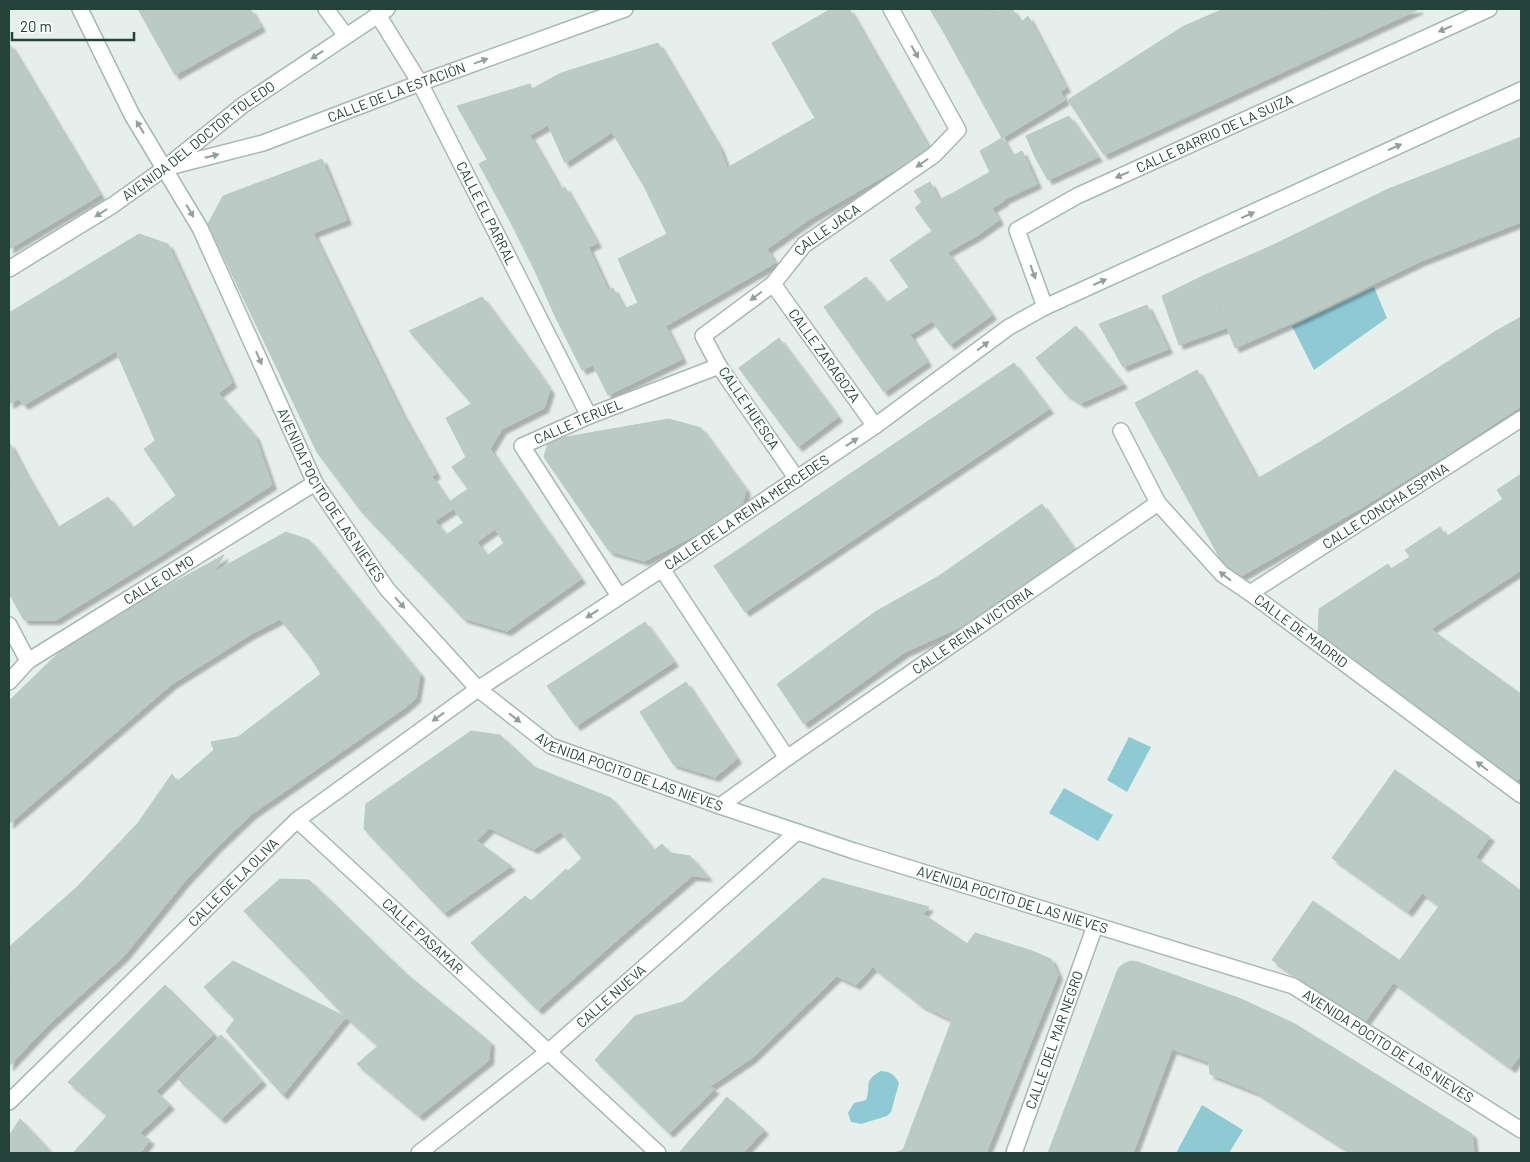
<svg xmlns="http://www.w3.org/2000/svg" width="1530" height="1162" font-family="Barlow,sans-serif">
  <defs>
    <filter id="shadow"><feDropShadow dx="4.5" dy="4.5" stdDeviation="1" flood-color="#0004"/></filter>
  </defs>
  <rect width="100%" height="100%" fill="#e6efeb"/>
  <path fill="#8ec9d4" d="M 1374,287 L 1387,318 L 1314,370 L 1292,326 Z
    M 1129,737 L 1151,747 L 1127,792 L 1107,780 Z
    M 1064,788 L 1113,815 L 1098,841 L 1049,813 Z
    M 881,1071 C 891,1072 894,1074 899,1083 L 891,1112 L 887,1116 L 861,1124 L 851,1122 L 848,1113 L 854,1103 L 866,1100 C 872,1085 862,1081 881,1071 Z
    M 1202,1105 L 1243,1130 L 1229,1153 L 1176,1153 Z"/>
  <path fill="#bbcac4" stroke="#b8c9c2" filter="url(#shadow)" d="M 138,9 L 250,9 L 261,27 L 175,75 Z
    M 831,9 L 849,9 L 930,150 L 811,218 L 769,144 L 815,118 L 772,43 Z
    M 930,9 L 996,9 L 997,12 L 943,31 Z
    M 1004,9 L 1012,9 L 1021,23 L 1028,16 L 1066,88 L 1060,91 L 1065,100 L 1002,138 L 943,31 Z
    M 1224,9 L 1324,9 L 1341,45 L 1104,155 L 1068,100 L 1184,26 Z
    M 1324,9 L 1398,9 L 1402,17 L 1341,45 Z
    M 1398,9 L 1419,9 L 1402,17 Z
    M 9,43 L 100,195 L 9,249 Z
    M 658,43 L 719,147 L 645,188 L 612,132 L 565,163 L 532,89 L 561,73 Z
    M 530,84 L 548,125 L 487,159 L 457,106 Z
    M 1069,116 L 1098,157 L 1048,180 L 1035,157 L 1026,136 Z
    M 530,136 L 561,190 L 509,219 L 479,164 Z
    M 1521,137 L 1521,222 L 1421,261 L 1386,190 Z
    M 1002,138 L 1012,156 L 1022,151 L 1037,184 L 1003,200 L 980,151 Z
    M 769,144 L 811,218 L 767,249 L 775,263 L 657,331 L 642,301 L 638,303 L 618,259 L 667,234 L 645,188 L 719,147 L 727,168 Z
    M 322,159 L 347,220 L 313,233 L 402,414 L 317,452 L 208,224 L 223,196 Z
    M 990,172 L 1004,201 L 992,208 L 999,220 L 978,235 L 953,193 Z
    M 930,182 L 939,200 L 953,193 L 978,235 L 948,252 L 915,208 L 922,202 L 914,191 Z
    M 565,187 L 597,243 L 536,273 L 509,219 Z
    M 1386,190 L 1421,261 L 1303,318 L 1269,247 Z
    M 932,231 L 992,315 L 950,345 L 932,321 L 910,335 L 927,362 L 884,392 L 824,307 L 866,277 L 886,303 L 909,287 L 890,260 Z
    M 139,234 L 168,244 L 232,383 L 155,440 L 116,351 L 24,405 L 9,389 L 9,313 Z
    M 588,247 L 608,290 L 555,316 L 536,273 Z
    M 1269,247 L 1303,318 L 1235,348 L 1207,274 Z
    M 1207,274 L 1228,327 L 1179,345 L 1162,296 Z
    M 613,288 L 624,309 L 642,301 L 657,331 L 666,327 L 682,359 L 608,395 L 593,365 L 582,370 L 555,316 Z
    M 482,297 L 535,368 L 472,404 L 409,331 Z
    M 1147,305 L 1168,349 L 1123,367 L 1099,324 Z
    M 1521,317 L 1521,371 L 1496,331 Z
    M 1076,326 L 1123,384 L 1081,403 L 1065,393 L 1036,358 Z
    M 1496,331 L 1521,371 L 1521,406 L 1448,454 L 1407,388 Z
    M 779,338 L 838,417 L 798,447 L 739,368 Z
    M 1014,363 L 1049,409 L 745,612 L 714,566 Z
    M 535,368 L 550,390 L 544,408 L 502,429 L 490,449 L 466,457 L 446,418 Z
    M 1197,370 L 1257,479 L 1320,442 L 1361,508 L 1241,576 L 1227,571 L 1135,403 Z
    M 1407,388 L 1448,454 L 1361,508 L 1320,442 Z
    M 9,389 L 18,399 L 9,404 Z
    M 218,393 L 255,436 L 176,495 L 144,449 Z
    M 402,414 L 436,474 L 361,511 L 317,452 Z
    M 669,419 L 701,428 L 746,490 L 740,513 L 644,561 L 609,551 L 544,457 L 549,440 Z
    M 255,436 L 272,485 L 157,558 L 133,528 Z
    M 9,442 L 25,473 L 9,483 Z
    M 490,449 L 538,519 L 504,543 L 495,529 L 477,542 L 449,502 L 468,489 L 452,467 L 466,457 Z
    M 25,473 L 57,528 L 108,497 L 157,558 L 56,620 L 24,620 L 9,593 L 9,483 Z
    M 1521,474 L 1521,570 L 1431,629 L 1391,569 L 1410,557 L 1405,550 L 1440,527 L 1446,537 L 1503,499 L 1497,490 Z
    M 432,477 L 453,509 L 435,521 L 446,535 L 463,523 L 487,556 L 504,543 L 538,519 L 581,579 L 507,631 L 463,618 L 361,511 Z
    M 1042,504 L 1076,552 L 976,620 L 939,576 Z
    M 286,532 L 309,540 L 372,616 L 309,655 L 280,619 L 251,634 L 214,572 Z
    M 224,555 L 214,572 L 251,634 L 172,684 L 9,824 L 9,701 L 76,636 Z
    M 1388,564 L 1431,629 L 1436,633 L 1395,691 L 1318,635 L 1319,609 Z
    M 939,576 L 976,620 L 905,652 L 875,612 Z
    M 875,612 L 905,652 L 804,724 L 777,684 Z
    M 372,616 L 420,674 L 416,698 L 403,709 L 278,796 L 238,737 L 321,674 L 309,655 Z
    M 645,622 L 674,662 L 576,726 L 547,686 Z
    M 1436,633 L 1521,694 L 1521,777 L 1516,782 L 1395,691 Z
    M 686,682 L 737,759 L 715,777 L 673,764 L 640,712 Z
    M 471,731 L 500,735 L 534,767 L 611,798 L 534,849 L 490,828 L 477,841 L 511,866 L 444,913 L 364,829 L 366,804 Z
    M 238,737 L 278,796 L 253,813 L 214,750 L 211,742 Z
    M 214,750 L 253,813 L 219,845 L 178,781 Z
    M 1395,770 L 1490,837 L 1440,906 L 1422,893 L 1408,912 L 1332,858 Z
    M 172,774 L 219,845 L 185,881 L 138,823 Z
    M 611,798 L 654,850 L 593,900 L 568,871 L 582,858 L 560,831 Z
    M 138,823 L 185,881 L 124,956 L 77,887 Z
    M 662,844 L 670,853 L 690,856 L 708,877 L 692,876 L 623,935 L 593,900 Z
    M 1475,857 L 1521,891 L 1521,1054 L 1511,1068 L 1393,982 L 1406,965 L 1399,961 Z
    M 566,869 L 623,935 L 538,1010 L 471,943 L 525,896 L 531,901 Z
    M 823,878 L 929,907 L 856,985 L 837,976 L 752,1058 L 683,1002 Z
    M 280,879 L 309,880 L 405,973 L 346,1017 L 244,911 Z
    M 77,887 L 124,956 L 47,1026 L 9,981 L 9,947 Z
    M 1313,901 L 1406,965 L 1364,1023 L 1272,960 Z
    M 923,914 L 966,943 L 921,1005 L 873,967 Z
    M 975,933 L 1032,951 L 1051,959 L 1058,975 L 986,1153 L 894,1153 L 903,1150 L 952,1020 L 921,1005 Z
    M 233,961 L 346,1017 L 283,1095 L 226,1031 L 235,1019 L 204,987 Z
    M 1130,961 L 1138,962 L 1241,999 L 1209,1062 L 1172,1049 L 1133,1153 L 1048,1153 L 1118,969 L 1122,965 Z
    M 405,973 L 490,1042 L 489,1060 L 419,1116 L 357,1064 L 378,1046 L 346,1017 Z
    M 9,981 L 47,1026 L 9,1066 Z
    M 165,985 L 214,1034 L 156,1092 L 106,1044 Z
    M 1241,999 L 1295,1024 L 1472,1134 L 1474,1153 L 1352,1153 L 1256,1092 L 1210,1074 L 1209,1062 Z
    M 683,1002 L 752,1058 L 709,1087 L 635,1016 Z
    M 635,1016 L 709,1087 L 715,1089 L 669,1133 L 595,1060 Z
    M 221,1035 L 262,1081 L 221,1119 L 178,1079 Z
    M 106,1044 L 170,1105 L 134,1138 L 68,1082 Z
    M 727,1097 L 764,1130 L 743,1153 L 679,1153 Z
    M 107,1116 L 134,1138 L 139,1133 L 150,1140 L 140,1153 L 73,1153 Z
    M 20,1119 L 52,1153 L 9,1153 L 9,1136 Z"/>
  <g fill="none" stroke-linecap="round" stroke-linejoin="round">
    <g stroke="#a8b8b2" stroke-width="18">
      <g id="minor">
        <path id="s1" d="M 80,9 L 132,115 L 200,228 L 315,483 L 387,589 L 478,689 L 551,746 L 720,806 L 854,851 L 1293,986 L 1521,1130"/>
        <path d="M 326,9 L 346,36"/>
        <path id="s2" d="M 378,15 L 420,83 L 589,416"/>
        <path id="s3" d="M 165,168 L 263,143 L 420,83 L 625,9"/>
        <path id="s4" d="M 9,269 L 113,205 L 165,168 L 243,105 L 387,9"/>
        <path id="s5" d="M 773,284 L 875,426"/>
        <path id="s6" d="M 1045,307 L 1017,230 L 1077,196 L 1489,9"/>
        <path id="s7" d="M 1121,431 L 1158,503 L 1222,574 L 1250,593 L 1521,795"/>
        <path id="s8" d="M 797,479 L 719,366 L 703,336 L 773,284 L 804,245 L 934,155 L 958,130 L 891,9"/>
        <path d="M 662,569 L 787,758 L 720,806"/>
        <path id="s9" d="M 1250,593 L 1521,419"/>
        <path id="s10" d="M 619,596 L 522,446 L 589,416 L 719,366"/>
        <path d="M 9,625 L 28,661"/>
        <path id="s11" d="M 9,682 L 28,661 L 315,483"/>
        <path id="s12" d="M 787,758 L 1158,503"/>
        <path id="s13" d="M 297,820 L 658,1153"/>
        <path id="s14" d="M 9,1102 L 297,820 L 478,689 L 662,569 L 875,426 L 1009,327 L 1045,307 L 1521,90"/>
        <path id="s15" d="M 419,1153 L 548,1052 L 797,832"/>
        <path id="s16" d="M 1014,1153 L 1095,926"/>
      </g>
    </g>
    <use href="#minor" stroke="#fff" stroke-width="15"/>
  </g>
  <defs><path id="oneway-solid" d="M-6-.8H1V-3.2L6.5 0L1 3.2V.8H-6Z" transform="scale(1.25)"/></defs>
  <g fill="#92a09c">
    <use href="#oneway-solid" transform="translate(1445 29) rotate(156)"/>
    <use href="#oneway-solid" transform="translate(915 52) rotate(61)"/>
    <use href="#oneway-solid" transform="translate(317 55) rotate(146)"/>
    <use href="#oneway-solid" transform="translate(481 61) rotate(-20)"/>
    <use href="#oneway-solid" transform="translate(140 127) rotate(-122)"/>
    <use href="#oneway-solid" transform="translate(1395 147) rotate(-24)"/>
    <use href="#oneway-solid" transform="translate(212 156) rotate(-14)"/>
    <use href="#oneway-solid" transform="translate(922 163) rotate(145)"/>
    <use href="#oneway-solid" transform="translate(1122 175) rotate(156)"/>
    <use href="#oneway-solid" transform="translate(190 211) rotate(60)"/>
    <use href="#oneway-solid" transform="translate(101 213) rotate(148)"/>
    <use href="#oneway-solid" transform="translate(1248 215) rotate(-24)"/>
    <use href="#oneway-solid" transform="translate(1033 272) rotate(70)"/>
    <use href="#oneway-solid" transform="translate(1100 282) rotate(-24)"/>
    <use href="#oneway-solid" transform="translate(756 296) rotate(143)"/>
    <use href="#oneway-solid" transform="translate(983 346) rotate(-37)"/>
    <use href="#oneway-solid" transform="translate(259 358) rotate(66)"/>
    <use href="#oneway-solid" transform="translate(852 442) rotate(-34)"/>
    <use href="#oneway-solid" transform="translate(1225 576) rotate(-142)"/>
    <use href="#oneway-solid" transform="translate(400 603) rotate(48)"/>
    <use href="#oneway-solid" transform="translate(592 614) rotate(147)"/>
    <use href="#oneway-solid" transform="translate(438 717) rotate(144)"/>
    <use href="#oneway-solid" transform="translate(515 718) rotate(38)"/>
    <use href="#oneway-solid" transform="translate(1482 766) rotate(-143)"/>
  </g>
  <g text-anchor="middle" stroke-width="4.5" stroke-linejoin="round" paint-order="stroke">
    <g font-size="14" fill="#24423a" stroke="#f7fbf9">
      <text dy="5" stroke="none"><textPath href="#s3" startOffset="244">CALLE DE LA ESTACIÓN</textPath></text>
      <text dy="5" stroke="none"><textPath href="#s6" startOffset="302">CALLE BARRIO DE LA SUIZA</textPath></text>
      <text dy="5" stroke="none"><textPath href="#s4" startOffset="229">AVENIDA DEL DOCTOR TOLEDO</textPath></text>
      <text dy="5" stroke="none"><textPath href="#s2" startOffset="226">CALLE EL PARRAL</textPath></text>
      <text dy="5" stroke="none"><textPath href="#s8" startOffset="336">CALLE JACA</textPath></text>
      <text dy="5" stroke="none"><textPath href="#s5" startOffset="88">CALLE ZARAGOZA</textPath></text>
      <text transform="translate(749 408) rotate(56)" y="5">CALLE HUESCA</text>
      <text dy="5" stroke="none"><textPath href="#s10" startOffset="240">CALLE TERUEL</textPath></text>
      <text dy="5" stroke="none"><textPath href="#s1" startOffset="548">AVENIDA POCITO DE LAS NIEVES</textPath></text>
      <text dy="5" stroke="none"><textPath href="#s9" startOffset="161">CALLE CONCHA ESPINA</textPath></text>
      <text dy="5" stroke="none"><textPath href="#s14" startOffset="948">CALLE DE LA REINA MERCEDES</textPath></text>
      <text dy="5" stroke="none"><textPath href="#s11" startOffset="182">CALLE OLMO</textPath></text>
      <text dy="5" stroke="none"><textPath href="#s12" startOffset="225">CALLE REINA VICTORIA</textPath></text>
      <text dy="5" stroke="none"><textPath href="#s7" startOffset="274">CALLE DE MADRID</textPath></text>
      <text dy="5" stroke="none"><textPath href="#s1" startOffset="968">AVENIDA POCITO DE LAS NIEVES</textPath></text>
      <text dy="5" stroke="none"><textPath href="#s14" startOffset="314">CALLE DE LA OLIVA</textPath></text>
      <text dy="5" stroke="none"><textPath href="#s1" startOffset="1372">AVENIDA POCITO DE LAS NIEVES</textPath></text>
      <text dy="5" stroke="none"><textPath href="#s13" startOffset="171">CALLE PASAMAR</textPath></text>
      <text dy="5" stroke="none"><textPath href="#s15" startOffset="248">CALLE NUEVA</textPath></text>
      <text dy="5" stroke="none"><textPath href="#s16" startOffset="120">CALLE DEL MAR NEGRO</textPath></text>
      <text dy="5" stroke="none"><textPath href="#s1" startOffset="1778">AVENIDA POCITO DE LAS NIEVES</textPath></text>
    </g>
  </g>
  <rect width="1530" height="1162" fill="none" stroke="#24423a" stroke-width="20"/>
  <path d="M12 32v8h122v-8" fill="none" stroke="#24423a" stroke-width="2.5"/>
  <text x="20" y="32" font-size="15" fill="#24423a" stroke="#f7fbf9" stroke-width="4" paint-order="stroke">20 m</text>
</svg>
